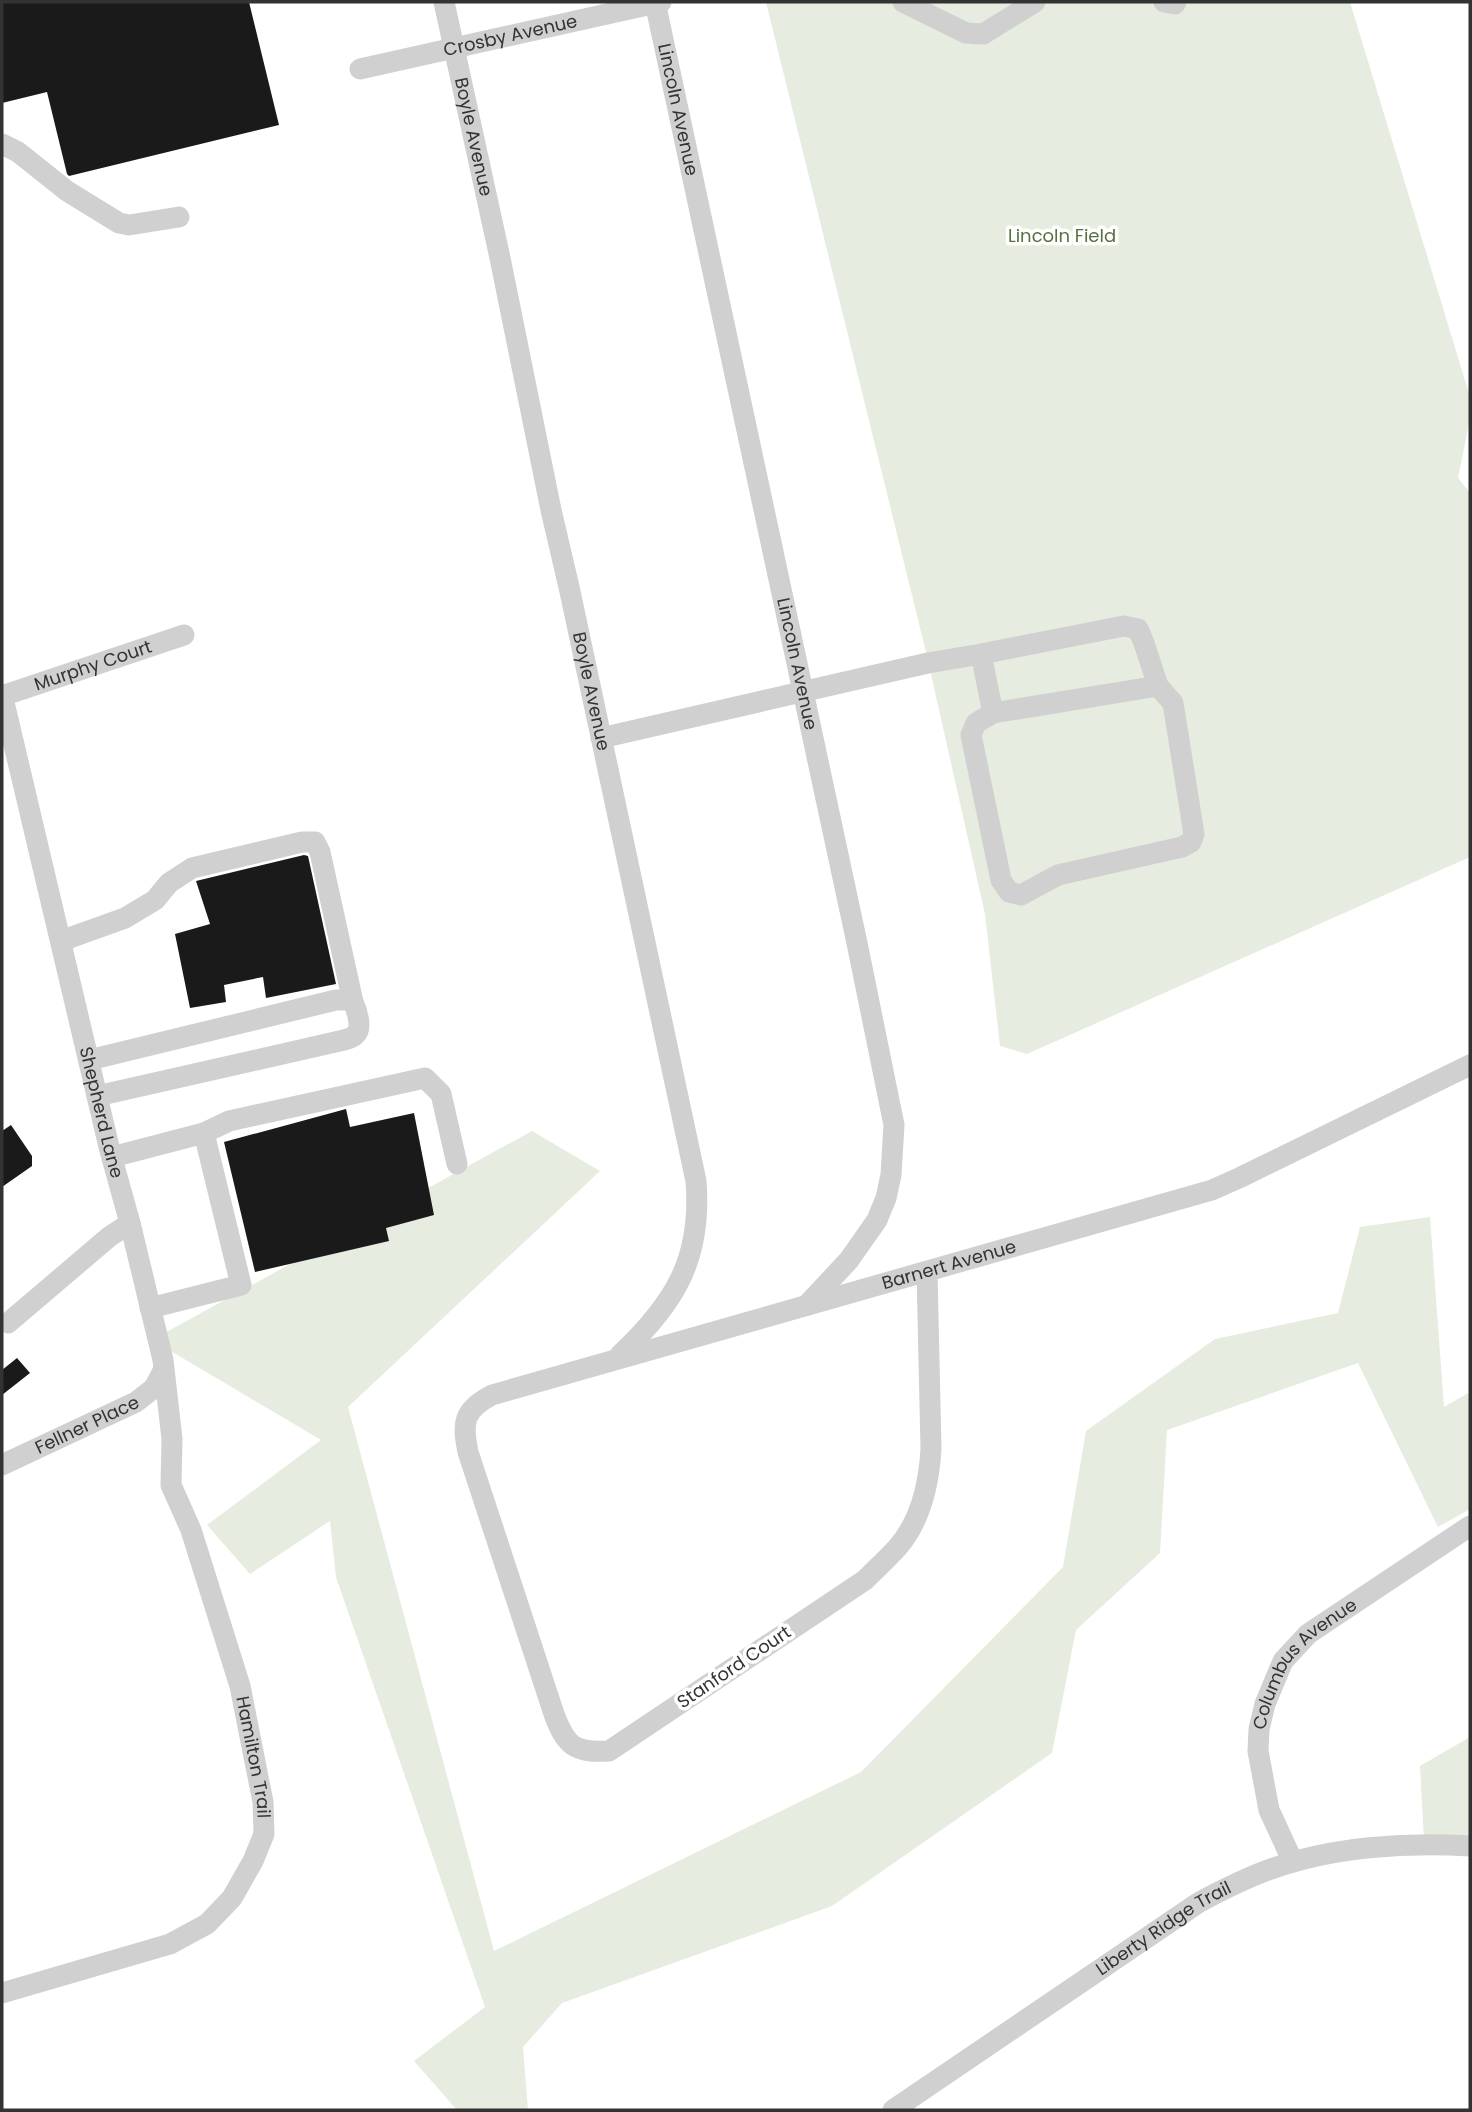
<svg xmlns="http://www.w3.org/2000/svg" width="1472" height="2112" font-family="Poppins,sans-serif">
  <rect width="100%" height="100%" fill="#fff"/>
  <path fill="#e6ecdf" d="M 766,2 L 1350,2 L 1470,397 L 1470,418 L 1458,478 L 1470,493 L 1470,857 L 1027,1054 L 1000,1046 L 985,914 L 926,652 Z
    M 532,1131 L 600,1171 L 348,1407 L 494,1951 L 861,1772 L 1063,1567 L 1086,1431 L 1215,1339 L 1338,1313 L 1360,1227 L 1430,1217 L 1444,1407 L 1470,1392 L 1470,1509 L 1438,1527 L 1358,1363 L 1167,1430 L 1160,1553 L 1076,1630 L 1052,1753 L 832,1906 L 562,2003 L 523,2047 L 528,2110 L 457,2110 L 414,2061 L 485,2007 L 336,1577 L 330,1521 L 250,1574 L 207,1525 L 321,1440 L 152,1340 Z
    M 1470,1737 L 1470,1844 L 1424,1839 L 1420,1766 Z"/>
  <path fill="#1a1a1a" d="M 2,2 L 249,2 L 279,125 L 69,176 L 67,174 L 47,92 L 2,103 Z
    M 304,855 L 308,856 L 336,984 L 266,998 L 263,977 L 224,985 L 226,1002 L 190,1008 L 175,934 L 210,924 L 196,881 Z
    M 346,1109 L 350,1127 L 414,1113 L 434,1215 L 386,1228 L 389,1241 L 255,1272 L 224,1142 Z
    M 11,1125 L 32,1156 L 32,1166 L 2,1187 L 2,1131 Z
    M 17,1358 L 30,1373 L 2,1395 L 2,1370 Z"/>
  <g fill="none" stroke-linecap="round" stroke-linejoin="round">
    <g stroke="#d0d0d0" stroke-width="21">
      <path id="s1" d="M 444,2 L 500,258 L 551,510 L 569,587 L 696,1181 C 702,1259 675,1303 620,1355"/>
      <path id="s2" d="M 655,2 L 857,943 L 894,1125 L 891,1175 L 886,1198 L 877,1220 L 849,1260 L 807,1305"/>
      <path d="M 903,2 L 966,33 L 983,34 L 1035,2"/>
      <path d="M 1164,2 L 1175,4 L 1176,2"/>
      <path id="s3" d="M 360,69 L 661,2"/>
      <path d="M 2,144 L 18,152 L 67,191 L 119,223 L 129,225 L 179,217"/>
      <path id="s4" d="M 2,694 L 110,1151 L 130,1223 L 163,1360 L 172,1439 L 171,1485 L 191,1530 L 240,1686 L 263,1802 L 264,1834 L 253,1861 L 232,1898 L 207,1924 L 170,1944 L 2,1993"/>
      <path id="s5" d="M 2,696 L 184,635"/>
      <path d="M 993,713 L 976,723 L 971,735 L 1001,880 L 1009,892 L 1021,895 L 1058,875 L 1182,847 L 1191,842 L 1194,834 L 1173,703 L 1158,686"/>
      <path d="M 601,738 L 928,663 L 981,654 L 993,713 L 1158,686 L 1144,643 L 1138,629 L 1124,626 L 981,654"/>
      <path d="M 61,941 L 125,918 L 155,900 L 169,883 L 192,868 L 302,842 L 315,842 L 320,852 L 353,1002"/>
      <path d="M 89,1060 L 336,1000 L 346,1000 L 353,1002 C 357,1010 363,1029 355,1035 C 352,1038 348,1039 344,1040 L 97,1096"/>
      <path d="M 204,1133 L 229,1121 L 425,1078 L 441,1094 L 457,1164"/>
      <path d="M 112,1157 L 204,1133 L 241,1285 L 150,1308"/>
      <path id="s6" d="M 927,1272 L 931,1449 C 929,1483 921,1521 897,1548 C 887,1559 876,1569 865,1580 L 609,1751 C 574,1753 566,1746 554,1714 L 468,1452 C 462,1423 463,1410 492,1395 L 1212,1190 L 1239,1178 L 1470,1065"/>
      <path d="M 8,1323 L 109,1237 L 130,1223"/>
      <path id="s7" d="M 2,1465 L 136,1402 L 154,1388 L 163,1371"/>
      <path id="s8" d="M 1293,1862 L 1269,1810 L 1258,1751 L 1259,1729 L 1265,1704 L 1283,1661 L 1308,1634 L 1470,1526"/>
      <path id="s9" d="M 893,2110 L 1198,1903 C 1222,1890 1246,1878 1271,1869 C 1332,1847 1406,1842 1470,1846"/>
    </g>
  </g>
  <g text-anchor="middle" stroke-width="7" stroke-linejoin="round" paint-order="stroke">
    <g font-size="18" fill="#333" stroke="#fff">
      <text dy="6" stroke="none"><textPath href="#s3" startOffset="154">Crosby Avenue</textPath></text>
      <text dy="6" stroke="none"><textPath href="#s2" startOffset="110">Lincoln Avenue</textPath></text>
      <text dy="6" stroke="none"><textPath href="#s1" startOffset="138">Boyle Avenue</textPath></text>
      <text dy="6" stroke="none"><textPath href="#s2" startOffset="677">Lincoln Avenue</textPath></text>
      <text dy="6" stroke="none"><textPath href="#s5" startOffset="96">Murphy Court</textPath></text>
      <text dy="6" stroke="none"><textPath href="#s1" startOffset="705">Boyle Avenue</textPath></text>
      <text dy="6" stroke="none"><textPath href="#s4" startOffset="430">Shepherd Lane</textPath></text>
      <text dy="6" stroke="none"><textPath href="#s6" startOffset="1531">Barnert Avenue</textPath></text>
      <text dy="6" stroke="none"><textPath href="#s7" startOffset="94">Fellner Place</textPath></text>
      <text transform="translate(734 1667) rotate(-34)" y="6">Stanford Court</text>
      <text dy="6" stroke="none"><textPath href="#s8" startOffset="222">Columbus Avenue</textPath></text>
      <text dy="6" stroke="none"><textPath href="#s4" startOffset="1096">Hamilton Trail</textPath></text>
      <text dy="6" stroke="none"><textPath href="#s9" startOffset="326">Liberty Ridge Trail</textPath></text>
    </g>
    <g font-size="18" fill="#56703f" stroke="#fff">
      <text x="1062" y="242">Lincoln Field</text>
    </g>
  </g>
  <rect width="1472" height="2112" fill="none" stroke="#333333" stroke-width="7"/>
</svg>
